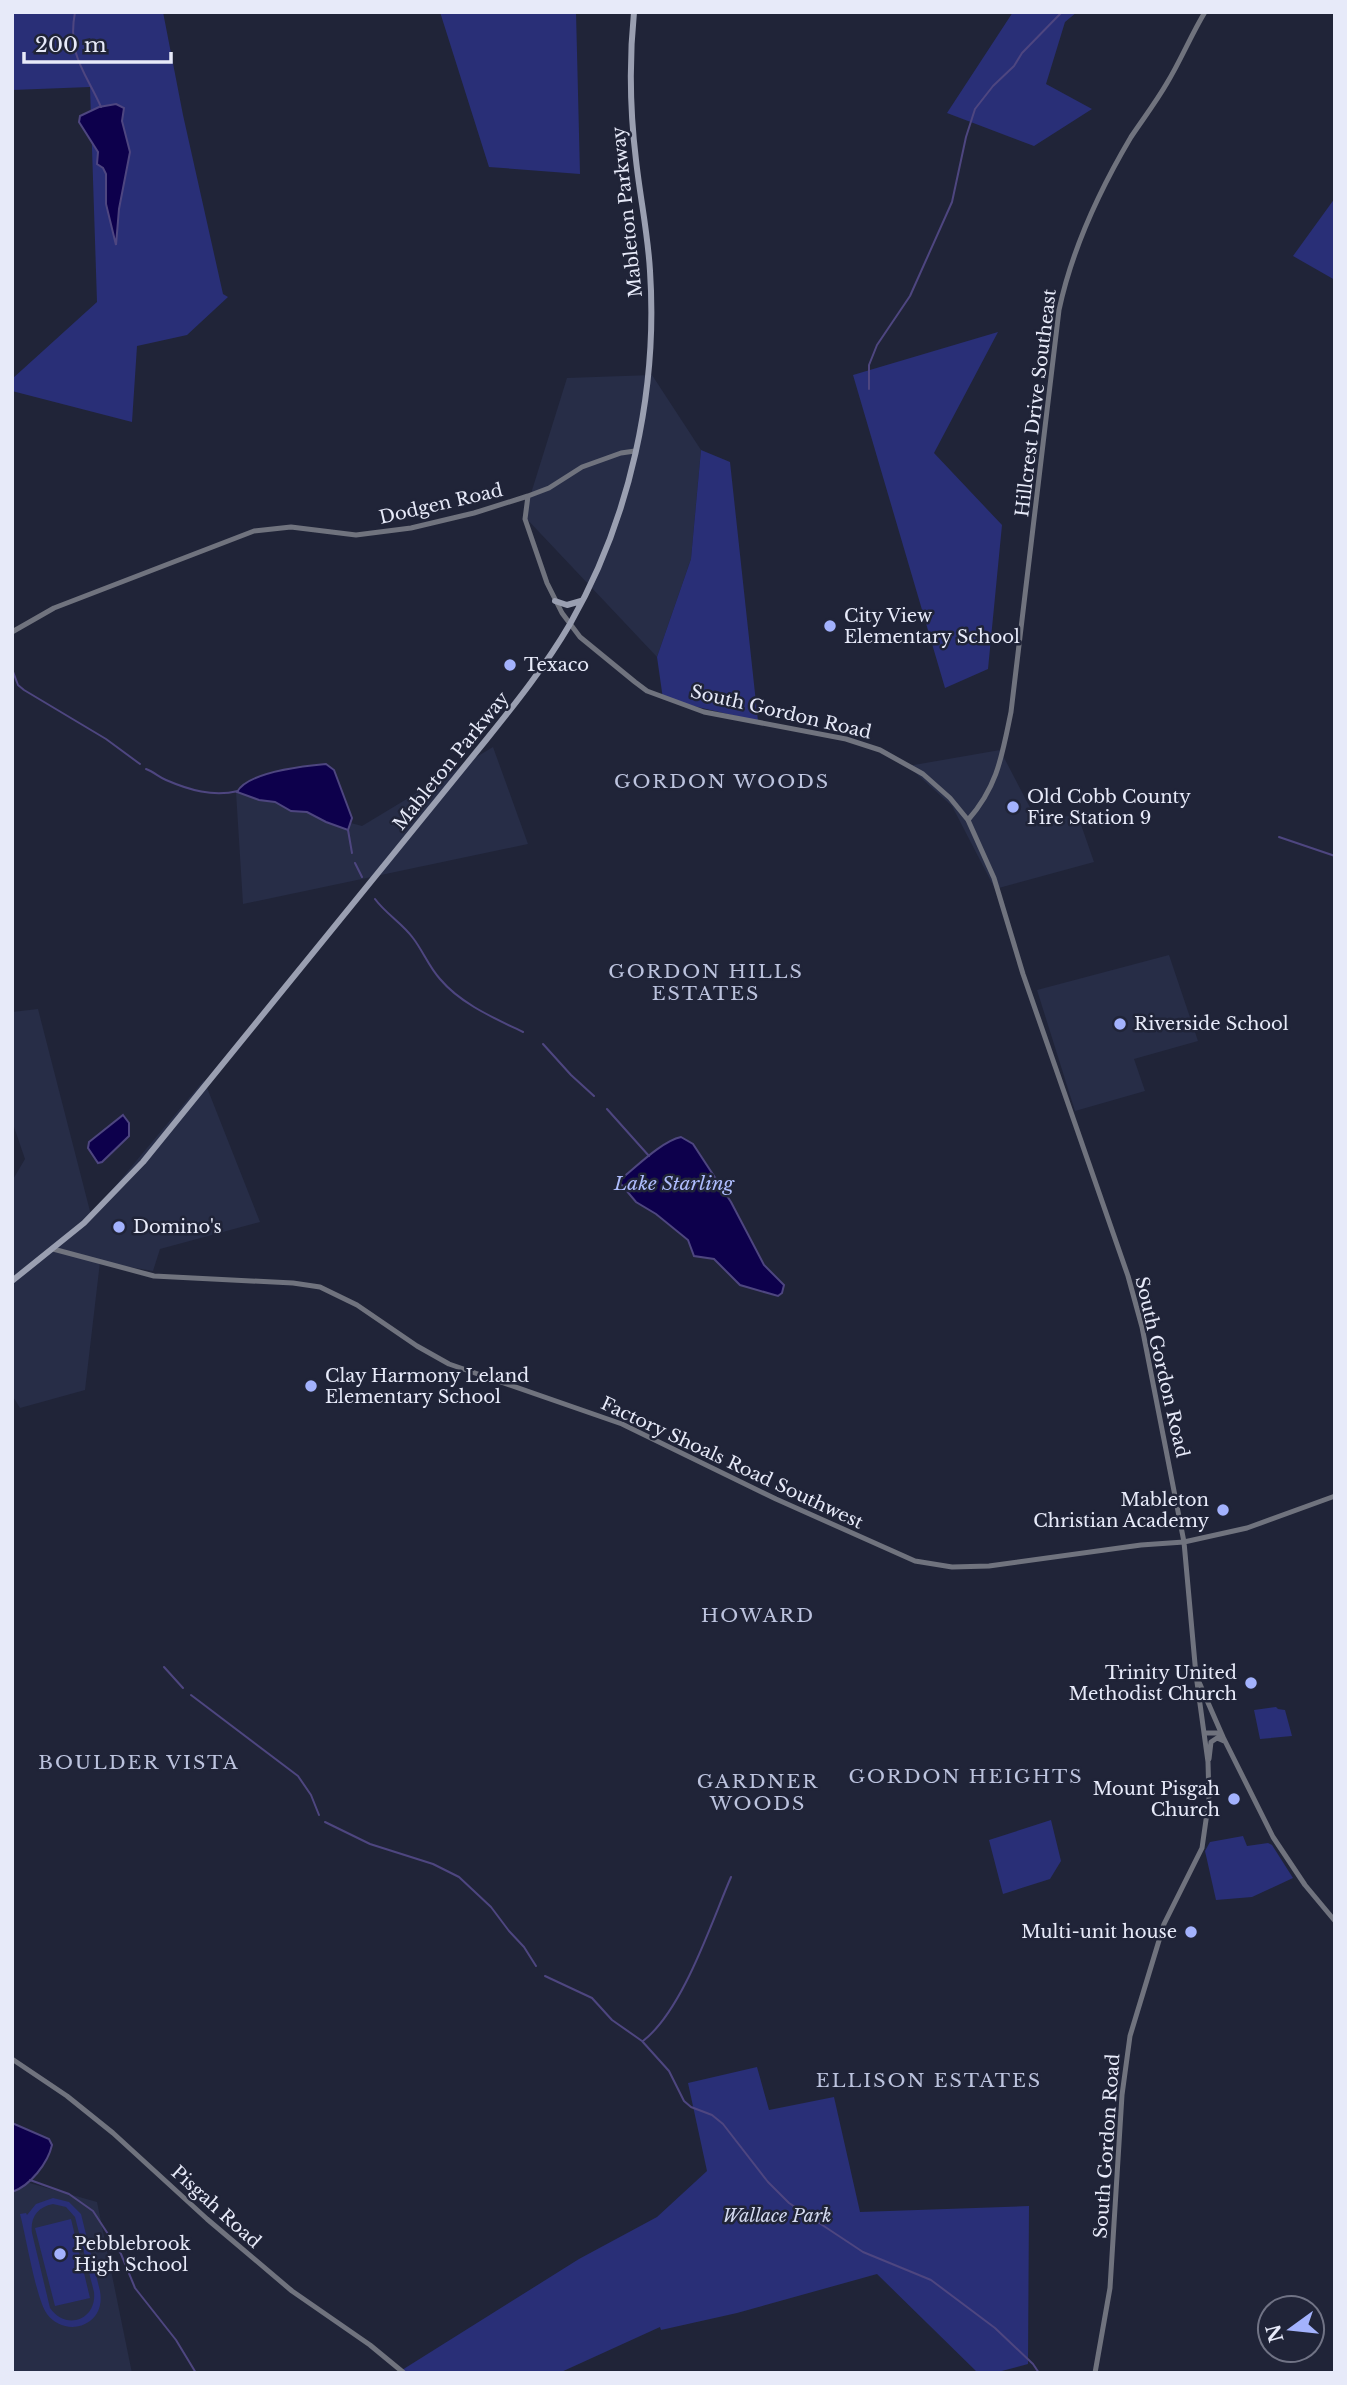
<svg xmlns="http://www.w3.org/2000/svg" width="1347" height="2385" font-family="'Libre Baskerville',serif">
  <rect width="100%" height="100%" fill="#202438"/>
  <path fill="#272d47" d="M 652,375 L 701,450 L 691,559 L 657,657 L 524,516 L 567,378 Z
    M 493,747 L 528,844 L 243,904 L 236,792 L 362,826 Z
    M 1000,750 L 1035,817 L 1078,816 L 1094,862 L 995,889 L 952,806 L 908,766 Z
    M 1169,955 L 1198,1041 L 1134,1059 L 1145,1091 L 1075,1111 L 1037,990 Z
    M 38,1009 L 91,1215 L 204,1080 L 260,1222 L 160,1249 L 153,1271 L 100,1262 L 85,1390 L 20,1408 L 12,1395 L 12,1181 L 25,1159 L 12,1121 L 12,1012 Z
    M 26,2182 L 97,2202 L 132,2373 L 12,2373 L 12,2184 Z"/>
  <path fill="#292f77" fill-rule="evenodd" d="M 12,12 L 163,12 L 183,115 L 223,294 L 228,297 L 187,335 L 137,346 L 132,422 L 12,391 L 12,379 L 97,302 L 90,87 L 12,90 Z
    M 440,12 L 576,12 L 580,174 L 489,167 Z
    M 1013,12 L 1077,12 L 1065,22 L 1046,84 L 1092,109 L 1034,146 L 947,113 Z
    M 1335,198 L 1335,280 L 1293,256 Z
    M 998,332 L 934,453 L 1002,525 L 988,669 L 945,688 L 853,375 Z
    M 701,450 L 730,462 L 758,721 L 663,699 L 657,657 L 691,559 Z
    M 1276,1707 L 1278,1709 L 1285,1710 L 1292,1736 L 1260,1739 L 1254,1710 Z
    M 1051,1820 L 1061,1861 L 1050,1879 L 1003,1894 L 989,1840 Z
    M 1243,1836 L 1247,1846 L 1268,1843 L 1272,1845 L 1293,1878 L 1252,1897 L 1216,1900 L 1205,1851 L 1210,1842 Z
    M 757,2067 L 769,2110 L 834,2097 L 860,2212 L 1029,2206 L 1028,2364 L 994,2373 L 978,2373 L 877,2274 L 737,2313 L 661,2330 L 660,2327 L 559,2373 L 404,2373 L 402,2370 L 579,2259 L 657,2217 L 707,2171 L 688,2083 Z
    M 53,2198 L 69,2202 L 81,2214 L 100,2291 C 102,2302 100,2313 90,2321 C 77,2331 57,2328 47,2314 C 36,2299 26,2236 20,2214 L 26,2213 L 27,2215 L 36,2204 ZM 53,2204 L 66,2207 L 75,2217 L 94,2292 C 97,2320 66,2331 50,2308 L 32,2233 C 30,2218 37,2207 53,2204 Z
    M 71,2219 L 90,2298 L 55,2306 L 35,2228 Z"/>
  <path fill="#0d004c" stroke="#4e4680" stroke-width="2" d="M 116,104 L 124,108 L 122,121 L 130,152 L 119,209 L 116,245 L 106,204 L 106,174 L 103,168 L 97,164 L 98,152 L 79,122 L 80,116 L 99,107 Z
    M 326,764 L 334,770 L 352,818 L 348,830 L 326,822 L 307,812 L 291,811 L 275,802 L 259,800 L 237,792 C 248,772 304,766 326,764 Z
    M 123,1115 L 129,1123 L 129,1136 L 102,1162 L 98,1163 L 88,1148 L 89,1142 Z
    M 681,1137 L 693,1144 L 731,1202 L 764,1265 L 784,1285 L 782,1293 L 778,1296 L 740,1285 L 714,1259 L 694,1256 L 688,1240 L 656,1214 L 636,1202 L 620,1183 L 621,1179 C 636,1167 662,1141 681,1137 Z
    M 12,2123 L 49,2139 L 52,2145 C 48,2163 30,2186 12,2192 Z"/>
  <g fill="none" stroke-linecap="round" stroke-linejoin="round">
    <path stroke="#4e4680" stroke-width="2" d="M 75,12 C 67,55 85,71 101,107
      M 869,389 L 869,365 L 877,345 L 910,296 L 952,202 L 966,137 L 975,109 L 993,86 L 1014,66 L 1022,53 L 1062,12
      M 12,669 L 18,685 L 24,690 L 106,739 L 140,764
      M 146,769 C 154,772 159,777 166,780 C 189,790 213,797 238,791
      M 348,830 L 352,853
      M 1279,837 L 1335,856
      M 355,863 L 362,877
      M 375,899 C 386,914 402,923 413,938 C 423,951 429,967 440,979 C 461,1004 494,1018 523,1032
      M 543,1044 L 571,1075 L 594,1096
      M 607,1109 L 649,1156
      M 164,1667 L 183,1688
      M 191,1695 L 298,1776 L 311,1795 L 319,1815
      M 325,1822 L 370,1844 L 433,1864 L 459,1877 L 491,1907 L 509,1931 L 524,1947 L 536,1966
      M 545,1976 L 592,1998 L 612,2020 L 642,2041 L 669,2071 L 684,2101 L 691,2107 L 712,2115 L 723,2124 L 768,2182 L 789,2203 L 863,2252 L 931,2280 L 995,2328 L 1033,2364 L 1039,2373
      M 643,2041 C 683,2010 711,1923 731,1877
      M 30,2180 L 69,2194 L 93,2211 L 121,2254 L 135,2288 L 176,2340 L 196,2373"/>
    <path stroke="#70737e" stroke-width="5" d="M 528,496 L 525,519 L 547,583 L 562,613 L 580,637 L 635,682 L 647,691 L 704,712 L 846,739 L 880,750 L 923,774 L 950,798 L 968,820 L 994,878 L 1023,974 L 1128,1276 L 1142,1327 L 1184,1542 L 1196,1675 L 1208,1762 L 1209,1799 L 1202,1848 L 1164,1924 L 1130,2036 L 1122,2095 L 1110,2288 L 1095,2373
      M 12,632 L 54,608 L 254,531 L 291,527 L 356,535 L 411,528 L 474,513 L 528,496 L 549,488 L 582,467 L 621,453 L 635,451
      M 968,820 C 998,786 1002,755 1011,712 L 1059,310 C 1072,249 1099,191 1131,137 C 1143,119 1156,102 1167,83 C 1181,60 1191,35 1205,12
      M 53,1249 L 154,1276 L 293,1283 L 320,1287 L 357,1305 L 417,1346 L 449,1364 L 622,1424 L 776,1499 L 915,1561 L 952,1567 L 989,1566 L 1141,1545 L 1184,1542 L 1247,1528 L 1335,1496
      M 1199,1682 L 1223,1737
      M 1204,1733 L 1217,1733 L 1223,1737 L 1273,1837 L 1305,1885 L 1335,1921
      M 1209,1759 L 1211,1742 L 1217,1738 L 1224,1741
      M 12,2059 L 67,2096 L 113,2133 L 207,2219 L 292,2291 L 370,2345 L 404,2373"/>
    <path stroke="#9a9fb1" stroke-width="6" d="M 555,601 L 567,605 L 581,601
      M 12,1281 L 84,1223 L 143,1162 L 486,740 C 516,703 546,665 570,624 C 630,519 658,391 650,271 C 648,234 640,197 636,160 C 630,111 629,62 634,12"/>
  </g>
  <g fill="#a3b2fd" stroke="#202438" stroke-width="2.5">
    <circle cx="830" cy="626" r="7"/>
    <circle cx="510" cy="665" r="7"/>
    <circle cx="1013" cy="807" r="7"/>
    <circle cx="1120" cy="1024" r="7"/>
    <circle cx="119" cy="1227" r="7"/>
    <circle cx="311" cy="1386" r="7"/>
    <circle cx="1223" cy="1510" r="7"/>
    <circle cx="1251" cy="1683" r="7"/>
    <circle cx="1234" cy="1799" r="7"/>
    <circle cx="1191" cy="1932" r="7"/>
    <circle cx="60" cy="2254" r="7"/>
  </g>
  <g text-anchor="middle" stroke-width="5" stroke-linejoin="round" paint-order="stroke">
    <g font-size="18" fill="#e7eaf9" stroke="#202438">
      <text transform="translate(627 212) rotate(-96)" y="6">Mableton Parkway</text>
      <text transform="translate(1036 403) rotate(-83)" y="6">Hillcrest Drive Southeast</text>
      <text transform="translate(441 504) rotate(-13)" y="6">Dodgen Road</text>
      <text transform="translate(781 712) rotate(13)" y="6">South Gordon Road</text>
      <text transform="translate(451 761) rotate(-51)" y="6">Mableton Parkway</text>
      <text transform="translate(1162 1367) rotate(77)" y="6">South Gordon Road</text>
      <text transform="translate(732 1463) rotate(25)" y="6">Factory Shoals Road Southwest</text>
      <text transform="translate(1107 2146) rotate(-86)" y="6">South Gordon Road</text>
      <text transform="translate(216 2207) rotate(42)" y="6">Pisgah Road</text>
    </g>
    <g font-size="18" fill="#e7eaf9" stroke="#202438" text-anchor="start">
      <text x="844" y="622">City View<tspan x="844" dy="21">Elementary School</tspan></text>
      <text x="524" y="671">Texaco</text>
      <text x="1027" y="803">Old Cobb County<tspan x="1027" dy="21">Fire Station 9</tspan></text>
      <text x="1134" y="1030">Riverside School</text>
      <text x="133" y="1233">Domino's</text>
      <text x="325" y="1382">Clay Harmony Leland<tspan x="325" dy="21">Elementary School</tspan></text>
      <text x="1209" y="1506" text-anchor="end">Mableton<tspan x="1209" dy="21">Christian Academy</tspan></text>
      <text x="1237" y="1679" text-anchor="end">Trinity United<tspan x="1237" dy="21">Methodist Church</tspan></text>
      <text x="1220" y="1795" text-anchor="end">Mount Pisgah<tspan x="1220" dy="21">Church</tspan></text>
      <text x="1177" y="1938" text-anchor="end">Multi-unit house</text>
      <text x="74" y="2250">Pebblebrook<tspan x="74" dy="21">High School</tspan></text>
    </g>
    <g font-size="18" font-style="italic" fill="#d3d9ef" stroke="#202438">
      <text x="777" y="2222">Wallace Park</text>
    </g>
    <g font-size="19" letter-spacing="2" fill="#bcc3de" stroke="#202438">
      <text x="722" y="788">GORDON WOODS</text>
      <text x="706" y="978">GORDON HILLS<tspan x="706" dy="22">ESTATES</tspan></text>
      <text x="758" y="1622">HOWARD</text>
      <text x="139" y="1769">BOULDER VISTA</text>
      <text x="966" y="1783">GORDON HEIGHTS</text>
      <text x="758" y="1788">GARDNER<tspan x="758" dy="22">WOODS</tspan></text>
      <text x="929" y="2087">ELLISON ESTATES</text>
    </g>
    <g font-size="19" font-style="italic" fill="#aebcfd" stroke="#202438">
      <text x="674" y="1190">Lake Starling</text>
    </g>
  </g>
  <rect width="1347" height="2385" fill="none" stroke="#e7eaf9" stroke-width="28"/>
  <g transform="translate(1291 2329) rotate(255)"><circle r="33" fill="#202438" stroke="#707385" stroke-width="2"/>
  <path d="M0-5L12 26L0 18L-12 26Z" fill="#a3b2fd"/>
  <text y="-10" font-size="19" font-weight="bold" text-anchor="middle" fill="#e7eaf9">N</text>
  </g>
  <path d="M24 52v10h147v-10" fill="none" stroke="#e7eaf9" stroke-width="3.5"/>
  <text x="35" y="52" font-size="21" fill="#e7eaf9" stroke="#202438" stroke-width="5" paint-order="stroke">200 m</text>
</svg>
